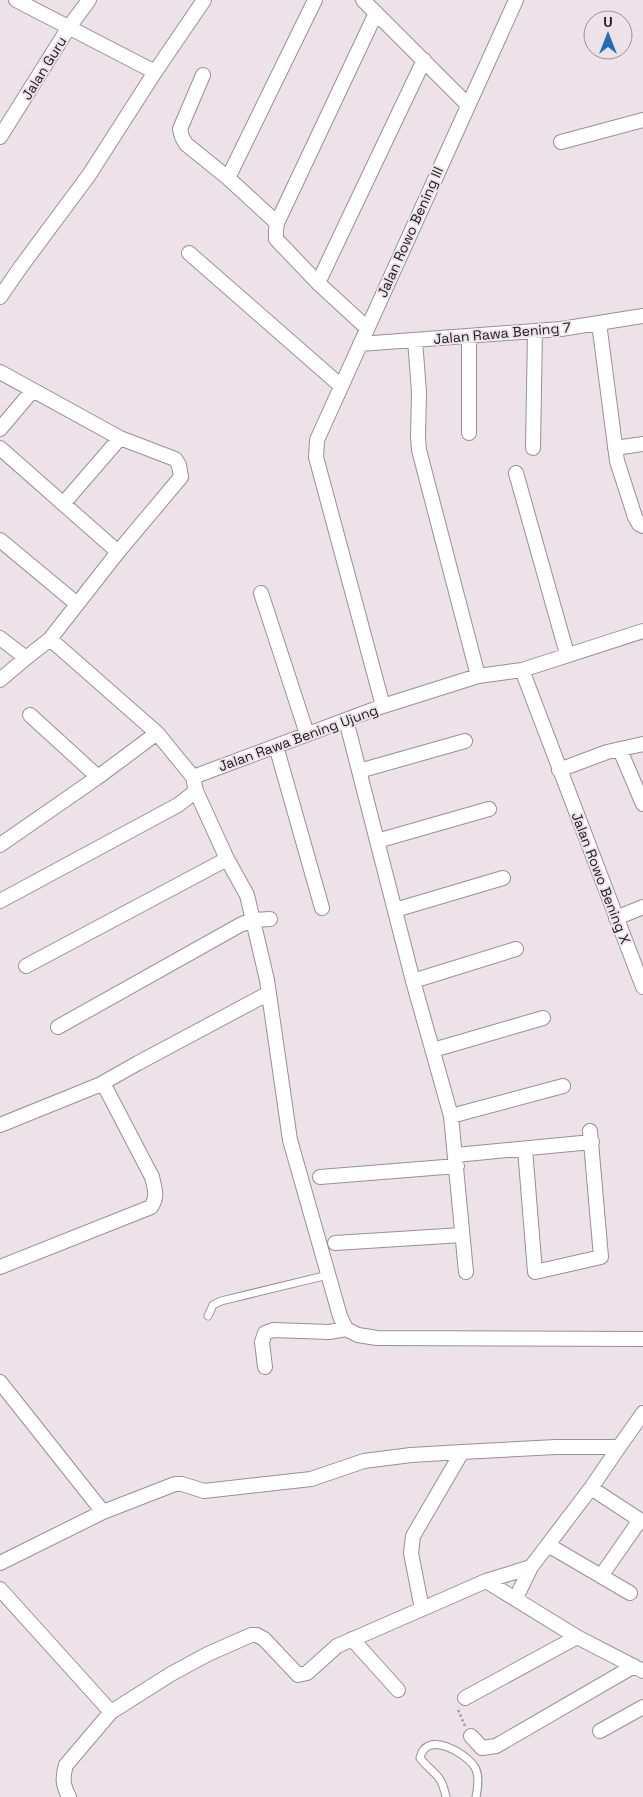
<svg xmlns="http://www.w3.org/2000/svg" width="643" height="1797" font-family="'Space Grotesk',sans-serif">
  <rect width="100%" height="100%" fill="#ede2e8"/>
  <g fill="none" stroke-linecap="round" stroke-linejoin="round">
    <g stroke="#998f94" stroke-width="9">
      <path id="lane" d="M 208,1316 L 213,1305 L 221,1301 L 328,1275
        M 446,1797 C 441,1772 433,1775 420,1758 C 426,1730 464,1752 474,1766 C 480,1774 478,1787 476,1797"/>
    </g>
    <g stroke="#998f94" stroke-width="16">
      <path id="street" d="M 16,0 L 155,72
        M 363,0 L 467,104
        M 203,75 L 180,129 L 182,137 L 186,144 L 228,178 L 277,223 L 276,230 L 276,239 L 318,283 L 367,328
        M 0,137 L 69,27 L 89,0
        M 561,142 L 643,120
        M 228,178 L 315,0
        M 277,223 L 376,13
        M 189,253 L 341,386
        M 318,283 L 424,60
        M 0,297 L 20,268 L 89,175 L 155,72 L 204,0
        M 599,323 L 617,461 L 635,517 L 639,524 L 643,526
        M 415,340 L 419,392 L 418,437 L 419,450 L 478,676
        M 360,344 L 561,329 L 643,316
        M 0,372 L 120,438 L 175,459 L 179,465 L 181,477 L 118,552 L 50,639 L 157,733
        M 0,429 L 33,390
        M 469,433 L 469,336
        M 0,448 L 118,552
        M 533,448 L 535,331
        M 615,448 L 643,444
        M 516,473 L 567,654
        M 63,504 L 120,438
        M 0,540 L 77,604
        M 261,593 L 307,734
        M 0,638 L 26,658
        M 522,670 L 643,987
        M 0,680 L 26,658 L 50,639
        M 383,706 L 316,457 L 317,440 L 516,0
        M 30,715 L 98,777
        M 346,720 L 413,981 L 451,1116 L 466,1272
        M 276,746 L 322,908
        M 620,750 L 643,804
        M 559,770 L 607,752 L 643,744
        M 359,771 L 465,741
        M 193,777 L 196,791 L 227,859 L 247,895 L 267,980 L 290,1140 L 340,1316 L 346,1329 L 358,1335 L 377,1338 L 643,1339
        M 377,841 L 489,809
        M 0,845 L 98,777 L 157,733 L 193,777 L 383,706 L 478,676 L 522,670 L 643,631
        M 0,901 L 178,805 L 196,791
        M 395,910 L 503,878
        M 616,918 L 643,907
        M 26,966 L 227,859
        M 413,981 L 516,949
        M 58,1027 L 240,925 L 252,920 L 270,919
        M 433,1050 L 543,1018
        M 451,1116 L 563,1086
        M 0,1125 L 99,1085 L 138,1063 L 269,993
        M 525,1149 L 535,1272 L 601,1257 L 590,1131
        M 456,1155 L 592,1142
        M 320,1177 L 457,1166
        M 335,1243 L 462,1235
        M 0,1267 L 151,1207 C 158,1197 155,1189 152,1177 L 103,1083
        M 265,1367 L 262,1342 L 265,1333 L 273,1330 L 329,1332 L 346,1329
        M 0,1382 L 103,1512 L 0,1563
        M 591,1488 L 643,1522
        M 103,1512 L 175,1484 L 182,1484 L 204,1491 L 311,1479 L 364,1461 L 411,1455 L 462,1452
        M 548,1545 L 630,1593
        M 601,1576 L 640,1520
        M 486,1581 L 577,1637 L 643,1671
        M 0,1589 L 111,1712 L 66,1765 C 62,1778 63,1785 69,1797
        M 516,1598 L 531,1567
        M 422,1609 L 486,1581 L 531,1567 L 591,1488 L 619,1447
        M 352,1639 L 398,1690
        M 465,1698 L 577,1637
        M 111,1712 L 171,1674 L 208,1654 L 251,1635 L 257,1635 L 264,1639 L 298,1675 L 307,1673 L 337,1646 L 422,1609 L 411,1553 L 413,1536 L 462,1452 L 556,1447 L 619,1447 L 643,1413
        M 600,1731 L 643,1707
        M 471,1736 L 482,1748 L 496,1746 L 634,1666"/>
    </g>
    <path stroke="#a69ea2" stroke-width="2.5" stroke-dasharray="2.5 2.5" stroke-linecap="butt" d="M 458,1710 L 465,1726"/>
    <use href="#lane" stroke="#fff" stroke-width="7"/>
    <use href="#street" stroke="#fff" stroke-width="14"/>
  </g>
  <g text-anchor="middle" stroke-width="4" stroke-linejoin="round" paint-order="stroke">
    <g font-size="14" fill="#1e1a1c" stroke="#ede2e8">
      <text transform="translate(44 68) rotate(-58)" y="5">Jalan Guru</text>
      <text transform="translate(410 232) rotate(-66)" y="5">Jalan Rowo Bening lll</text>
      <text transform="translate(502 333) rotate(-5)" y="5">Jalan Rawa Bening 7</text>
      <text transform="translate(298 738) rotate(-20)" y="5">Jalan Rawa Bening Ujung</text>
      <text transform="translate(601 878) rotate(69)" y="5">Jalan Rowo Bening X</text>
    </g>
  </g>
  <g transform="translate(608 35)"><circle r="24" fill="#ede2e8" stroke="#9a9296"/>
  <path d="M0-4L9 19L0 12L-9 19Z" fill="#236dbc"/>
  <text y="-8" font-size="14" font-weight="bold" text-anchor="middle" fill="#1e1a1c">U</text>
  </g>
</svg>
